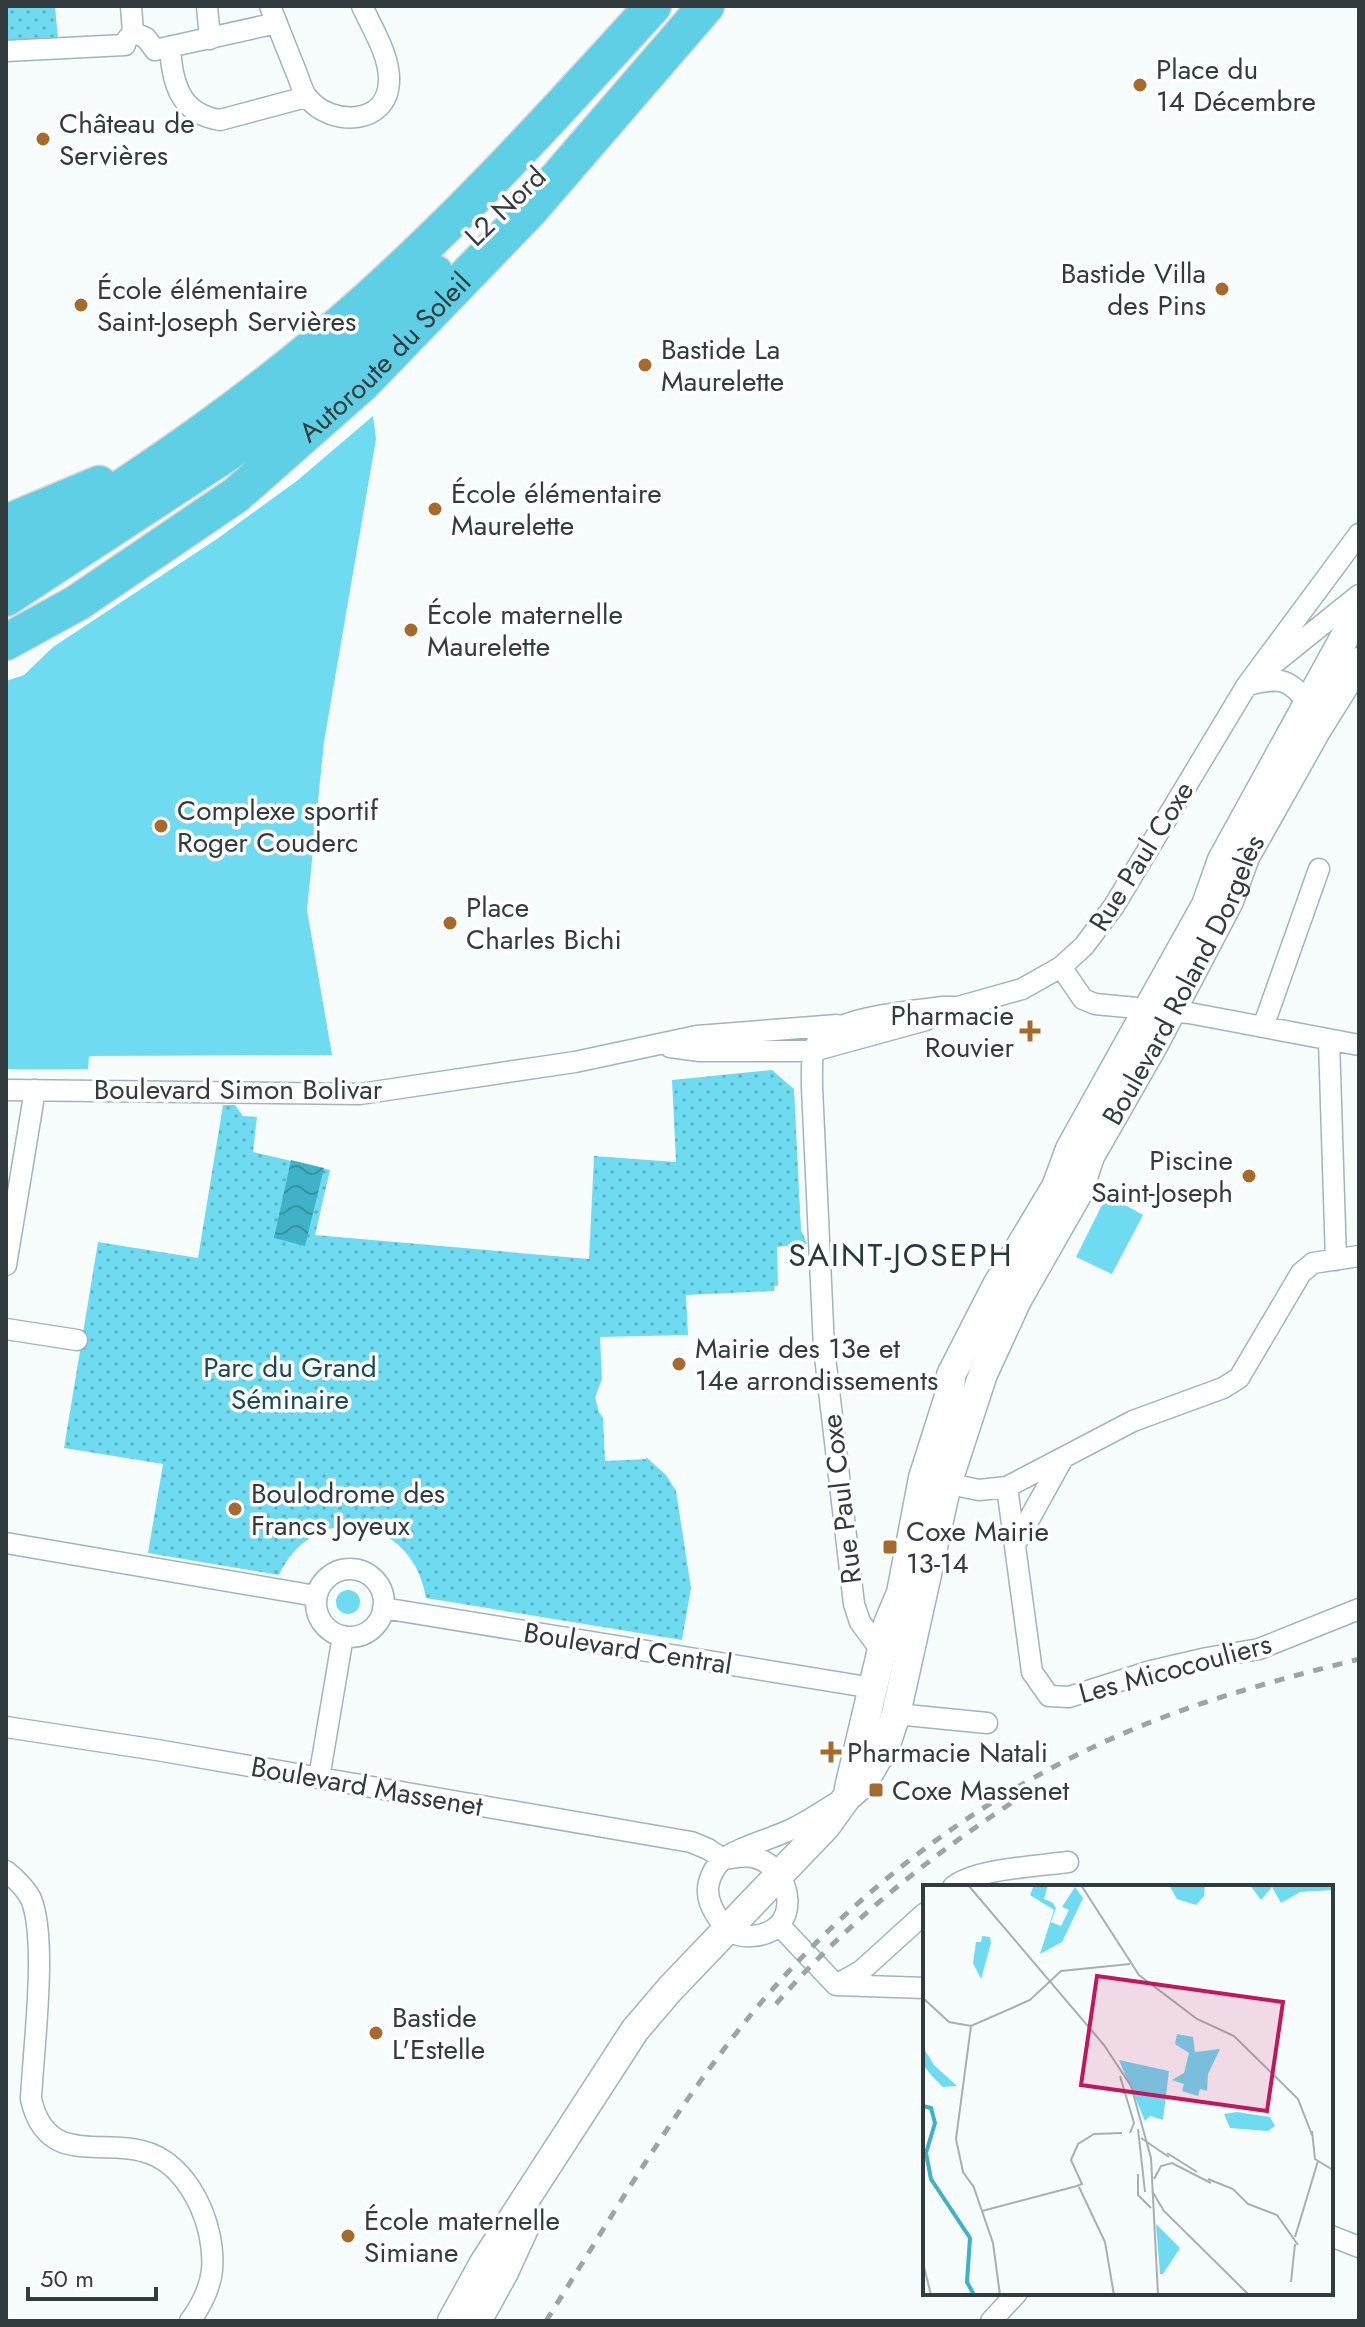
<svg xmlns="http://www.w3.org/2000/svg" width="1365" height="2327" font-family="Jost,sans-serif">
  <defs>
    <pattern id="park-dots" width="8" height="8" patternUnits="userSpaceOnUse" patternTransform="scale(2)"><rect width="8" height="8" fill="#6fdbf1"/><path d="M2 2h.1M6 6h.1" fill="none" stroke="#5cb3c5" stroke-width="1.8" stroke-linecap="round"/></pattern>
    <pattern id="water-waves" width="16" height="10" patternUnits="userSpaceOnUse" patternTransform="scale(2)"><rect width="16" height="10" fill="#3fb2c8"/><path d="M0 5q4-4 8 0t8 0" fill="none" stroke="#3592a4"/></pattern>
  </defs>
  <rect width="100%" height="100%" fill="#f7fcfd"/>
  <path fill="#6fdbf1" d="M 373,416 L 376,439 L 324,742 L 307,910 L 332,1055 L 89,1056 L 88,1069 L 6,1069 L 6,681 L 24,675 L 53,647 L 217,539 L 298,480 Z
    M 1107,1195 L 1143,1215 L 1112,1274 L 1076,1257 Z
    M336 1602a12 12 0 1 1 24 0a12 12 0 1 1-24 0Z"/>
  <path fill="url(#park-dots)" d="M 6,6 L 55,6 L 58,39 L 6,41 Z
    M 772,1070 L 794,1089 L 801,1230 L 807,1244 L 777,1247 L 778,1286 L 774,1286 L 774,1291 L 686,1295 L 688,1335 L 600,1337 L 602,1379 L 595,1397 L 599,1412 L 603,1418 L 605,1461 L 646,1459 L 646,1457 L 666,1475 L 676,1491 L 691,1588 L 682,1640 L 426,1598 C 413,1516 315,1498 279,1575 L 148,1553 L 163,1464 L 64,1448 L 98,1242 L 198,1258 L 223,1105 L 235,1105 L 243,1116 L 257,1117 L 253,1152 L 330,1170 L 315,1235 L 589,1259 L 594,1156 L 676,1162 L 672,1080 Z"/>
  <path fill="url(#water-waves)" d="M 291,1160 L 324,1168 L 305,1246 L 274,1238 Z"/>
  <g fill="none" stroke-linecap="round" stroke-linejoin="round">
    <g stroke="#9eb6bb" stroke-width="23">
      <path id="minor" d="M 207,6 L 210,39
        M 270,6 C 279,29 288,52 297,74 C 300,81 302,91 307,97 C 330,127 388,126 389,81 C 390,56 372,28 362,6
        M 133,32 L 146,38 L 155,50 L 277,23
        M 126,41 L 133,32 L 131,6
        M 170,47 C 172,83 180,114 220,120 L 306,97
        M 6,51 L 125,45
        M 1272,665 L 1359,595
        M 1247,685 C 1278,678 1287,676 1308,703
        M 1061,967 L 1083,999 L 1095,1004 L 1189,1013 L 1359,1045
        M 1263,1027 L 1319,869
        M 1329,1041 L 1336,1260
        M 670,1047 L 700,1051 L 813,1051 L 926,1020
        M 6,1090 L 360,1094 L 575,1062 L 697,1036 L 837,1025
        M 6,1265 L 35,1090
        M 6,1329 L 77,1340
        M 935,1481 L 979,1490 L 1007,1487 L 1133,1421 L 1223,1388 L 1239,1378 L 1301,1273 L 1313,1263 L 1359,1256
        M 1007,1487 L 1032,1672 L 1049,1696 L 1069,1697 L 1151,1671 L 1207,1658 L 1259,1649 L 1359,1609
        M 6,1543 L 316,1596
        M 1016,1543 L 1062,1460
        M316 1603a34 34 0 1 1 68 0a34 34 0 1 1-68 0Z
        M 383,1608 L 873,1688
        M 882,1652 L 860,1622 L 854,1604 L 824,1348 L 812,1087 C 812,1075 811,1060 814,1049 C 825,1016 911,1012 941,1007 L 958,1007 L 1022,989 L 1061,967 L 1084,946 L 1114,906 L 1247,685 L 1359,534
        M 896,1714 L 987,1723
        M 6,1727 L 157,1750 L 691,1842 L 708,1849 L 723,1859
        M 319,1778 L 343,1636
        M 723,1859 C 733,1858 743,1855 753,1857 C 794,1867 804,1933 752,1936 C 739,1937 729,1933 721,1922 C 712,1910 705,1897 709,1882 C 711,1875 716,1866 721,1861 C 735,1848 775,1838 794,1828 C 810,1820 826,1809 841,1800
        M 6,1871 C 16,1879 25,1887 31,1899 C 48,1940 33,2051 31,2099 C 35,2117 43,2134 62,2142 C 87,2151 117,2144 142,2151 C 189,2162 216,2226 212,2270 C 210,2289 201,2306 190,2321
        M 953,1887 C 973,1869 1039,1866 1068,1862
        M 780,1926 L 836,1985
        M 836,1985 L 861,1971 L 925,1913
        M 836,1985 L 925,1988
        M 1331,2236 L 1359,2247
        M 991,2321 L 1017,2293"/>
    </g>
    <g stroke="#9eb6bb" stroke-width="31">
      <g id="secondary">
        <path d="M 849,1788 L 888,1624 L 901,1593 L 923,1478 L 950,1393 L 951,1375 L 996,1287 L 1056,1187 L 1070,1149 L 1206,905 L 1222,860 L 1359,611"/>
        <path id="s1" d="M 452,2321 L 484,2263 L 635,2030 L 670,1989 L 826,1826 L 847,1797 L 863,1783 L 886,1744 L 896,1714 L 947,1484 L 983,1374 L 1017,1300 L 1078,1193 L 1090,1156 L 1154,1044 L 1229,901 L 1245,857 L 1317,729 L 1359,662"/>
        <path d="M 477,2321 L 504,2272 L 526,2224"/>
      </g>
    </g>
    <g stroke="#d6d8d8" stroke-width="39">
      <g id="motorway">
        <path d="M 6,523 L 99,484"/>
        <path d="M 6,561 C 136,482 262,396 374,294 C 473,204 563,105 653,6"/>
        <path d="M 6,598 L 267,427 L 339,367 L 435,273"/>
        <path id="s2" d="M 6,642 L 77,603 L 236,495 L 363,383 L 530,210 L 706,6"/>
      </g>
    </g>
    <use href="#minor" stroke="#fff" stroke-width="20"/>
    <use href="#secondary" stroke="#fff" stroke-width="28"/>
    <use href="#motorway" stroke="#5fcfe5" stroke-width="36"/>
    <path stroke="#9da4a5" stroke-width="5" stroke-dasharray="10 10" stroke-linecap="butt" d="M 776,2004 C 845,1924 930,1856 1019,1798
      M 546,2321 C 603,2231 657,2138 721,2053 C 830,1906 981,1789 1151,1722 C 1219,1695 1289,1677 1359,1659"/>
  </g>
  <g fill="#a66a2d" stroke="#fff" stroke-width="3">
    <circle cx="1140" cy="85" r="8"/>
    <circle cx="43" cy="139" r="8"/>
    <circle cx="1222" cy="289" r="8"/>
    <circle cx="81" cy="305" r="8"/>
    <circle cx="645" cy="365" r="8"/>
    <circle cx="435" cy="509" r="8"/>
    <circle cx="411" cy="630" r="8"/>
    <circle cx="161" cy="826" r="8"/>
    <circle cx="450" cy="923" r="8"/>
    <path d="M1026 1019h8v8h8v8h-8v8h-8v-8h-8v-8h8z"/>
    <circle cx="1249" cy="1176" r="8"/>
    <circle cx="679" cy="1364" r="8"/>
    <circle cx="235" cy="1509" r="8"/>
    <rect x="882" y="1539" width="16" height="16" rx="4"/>
    <path d="M827 1740h8v8h8v8h-8v8h-8v-8h-8v-8h8z"/>
    <rect x="868" y="1782" width="16" height="16" rx="4"/>
    <circle cx="376" cy="2033" r="8"/>
    <circle cx="348" cy="2236" r="8"/>
  </g>
  <g text-anchor="middle" stroke-width="7" stroke-linejoin="round" paint-order="stroke">
    <g font-size="28" fill="#323c3e" stroke="#fff" text-anchor="start">
      <text x="1156" y="79">Place du<tspan x="1156" dy="32">14 Décembre</tspan></text>
      <text x="59" y="133">Château de<tspan x="59" dy="32">Servières</tspan></text>
      <text x="1206" y="283" text-anchor="end">Bastide Villa<tspan x="1206" dy="32">des Pins</tspan></text>
      <text x="97" y="299">École élémentaire<tspan x="97" dy="32">Saint-Joseph Servières</tspan></text>
      <text x="661" y="359">Bastide La<tspan x="661" dy="32">Maurelette</tspan></text>
      <text x="451" y="503">École élémentaire<tspan x="451" dy="32">Maurelette</tspan></text>
      <text x="427" y="624">École maternelle<tspan x="427" dy="32">Maurelette</tspan></text>
      <text x="177" y="820">Complexe sportif<tspan x="177" dy="32">Roger Couderc</tspan></text>
      <text x="466" y="917">Place<tspan x="466" dy="32">Charles Bichi</tspan></text>
      <text x="1014" y="1025" text-anchor="end">Pharmacie<tspan x="1014" dy="32">Rouvier</tspan></text>
      <text x="1233" y="1170" text-anchor="end">Piscine<tspan x="1233" dy="32">Saint-Joseph</tspan></text>
      <text x="695" y="1358">Mairie des 13e et<tspan x="695" dy="32">14e arrondissements</tspan></text>
      <text x="251" y="1503">Boulodrome des<tspan x="251" dy="32">Francs Joyeux</tspan></text>
      <text x="906" y="1541">Coxe Mairie<tspan x="906" dy="32">13-14</tspan></text>
      <text x="847" y="1762">Pharmacie Natali</text>
      <text x="892" y="1800">Coxe Massenet</text>
      <text x="392" y="2027">Bastide<tspan x="392" dy="32">L'Estelle</tspan></text>
      <text x="364" y="2230">École maternelle<tspan x="364" dy="32">Simiane</tspan></text>
    </g>
    <g font-size="28" fill="#323c3e" stroke="#fff">
      <text transform="translate(505 206) rotate(-44)" y="10">L2 Nord</text>
      <text dy="10" stroke="none"><textPath href="#s2" startOffset="476">Autoroute du Soleil</textPath></text>
      <text transform="translate(1141 856) rotate(-58)" y="10">Rue Paul Coxe</text>
      <text dy="10" stroke="none"><textPath href="#s1" startOffset="1552">Boulevard Roland Dorgelès</textPath></text>
      <text x="238" y="1099">Boulevard Simon Bolivar</text>
      <text transform="translate(841 1499) rotate(-97)" y="10">Rue Paul Coxe</text>
      <text transform="translate(628 1648) rotate(9)" y="10">Boulevard Central</text>
      <text transform="translate(1175 1668) rotate(-15)" y="10">Les Micocouliers</text>
      <text transform="translate(367 1786) rotate(10)" y="10">Boulevard Massenet</text>
    </g>
    <g font-size="28" fill="#194a54" stroke="#fff">
      <text x="290" y="1377">Parc du Grand<tspan x="290" dy="32">Séminaire</tspan></text>
    </g>
    <g font-size="32" letter-spacing="2" fill="#263b40" stroke="#fff">
      <text x="901" y="1266">SAINT-JOSEPH</text>
    </g>
  </g>
  <g transform="translate(923 1885)">
    <rect width="410" height="410" fill="#f7fcfd"/>
    <path d="M 246,0 L 282,0 L 281,11 L 273,20 L 254,14 ZM 327,0 L 410,0 L 410,5 L 377,7 L 358,18 L 349,2 L 338,15 ZM 59,51 L 67,52 L 68,58 L 58,94 L 50,78 L 53,57 L 58,57 ZM 196,175 L 246,186 L 240,235 L 227,231 L 222,236 ZM 233,339 L 257,363 L 240,389 L 237,389 Z" fill="#6fdbf1"/>
    <path d="M 314,227 L 347,232 L 352,241 L 345,246 L 307,243 L 301,229 Z" fill="#6fdbf1"/>
    <path d="M 111,0 L 125,0 L 121,14 L 129,17 L 133,23 L 128,37 L 138,41 L 146,25 L 139,22 L 152,2 L 160,13 L 139,57 L 117,69 L 131,25 L 107,10 ZM 254,149 L 270,152 L 272,167 L 297,164 L 285,189 L 284,206 L 277,204 L 275,211 L 259,206 L 261,199 L 249,195 L 261,188 L 266,168 L 252,159 ZM 0,162 L 11,180 L 34,201 L 20,202 L 9,191 L 0,180 Z" fill="#6fdbf1"/>
    <path fill="none" stroke="#3fb2c8" stroke-width="4" d="M 0,221 L 8,223 L 12,238 L 3,268 L 8,294 L 47,353 L 44,397 L 51,410"/>
    <path fill="none" stroke="#a8afb1" stroke-width="2" d="M 45,0 L 181,160 L 208,201 L 228,273 L 235,410M 158,0 L 216,90 L 274,134 L 311,151 L 375,214 L 389,250M 0,113 L 26,137 L 48,141 L 107,115 L 138,86 L 207,79M 48,141 L 33,254 L 40,287 L 50,301M 197,191 L 211,238 L 207,248M 215,244 L 222,307M 389,246 L 392,274 L 410,285M 218,253 L 246,272M 244,268 L 274,287M 215,289 L 215,310 L 228,323M 231,294 L 238,281 L 249,278 L 288,298M 285,294 L 310,304 L 325,319 L 354,330 L 375,360M 50,300 L 70,358 L 77,410M 154,301 L 159,299 L 148,275 L 155,259 L 171,249 L 199,248M 156,302 L 182,357 L 191,410M 229,306 L 241,326 L 326,410M 59,326 L 154,301M 372,352 L 395,276M 0,378 L 8,410M 368,397 L 372,359"/>
    <path fill="#c2185b" fill-opacity="0.15" stroke="#c2185b" stroke-width="4" d="M 174,91 L 360,117 L 344,226 L 158,200 Z"/>
    <rect width="410" height="410" fill="none" stroke="#323c3e" stroke-width="4"/>
  </g>
  <rect width="1365" height="2327" fill="none" stroke="#323c3e" stroke-width="16"/>
  <path d="M28 2287v12h128v-12" fill="none" stroke="#323c3e" stroke-width="4"/>
  <text x="40" y="2287" font-size="24" fill="#323c3e" stroke="#ffffff" stroke-width="6" paint-order="stroke">50 m</text>
</svg>
